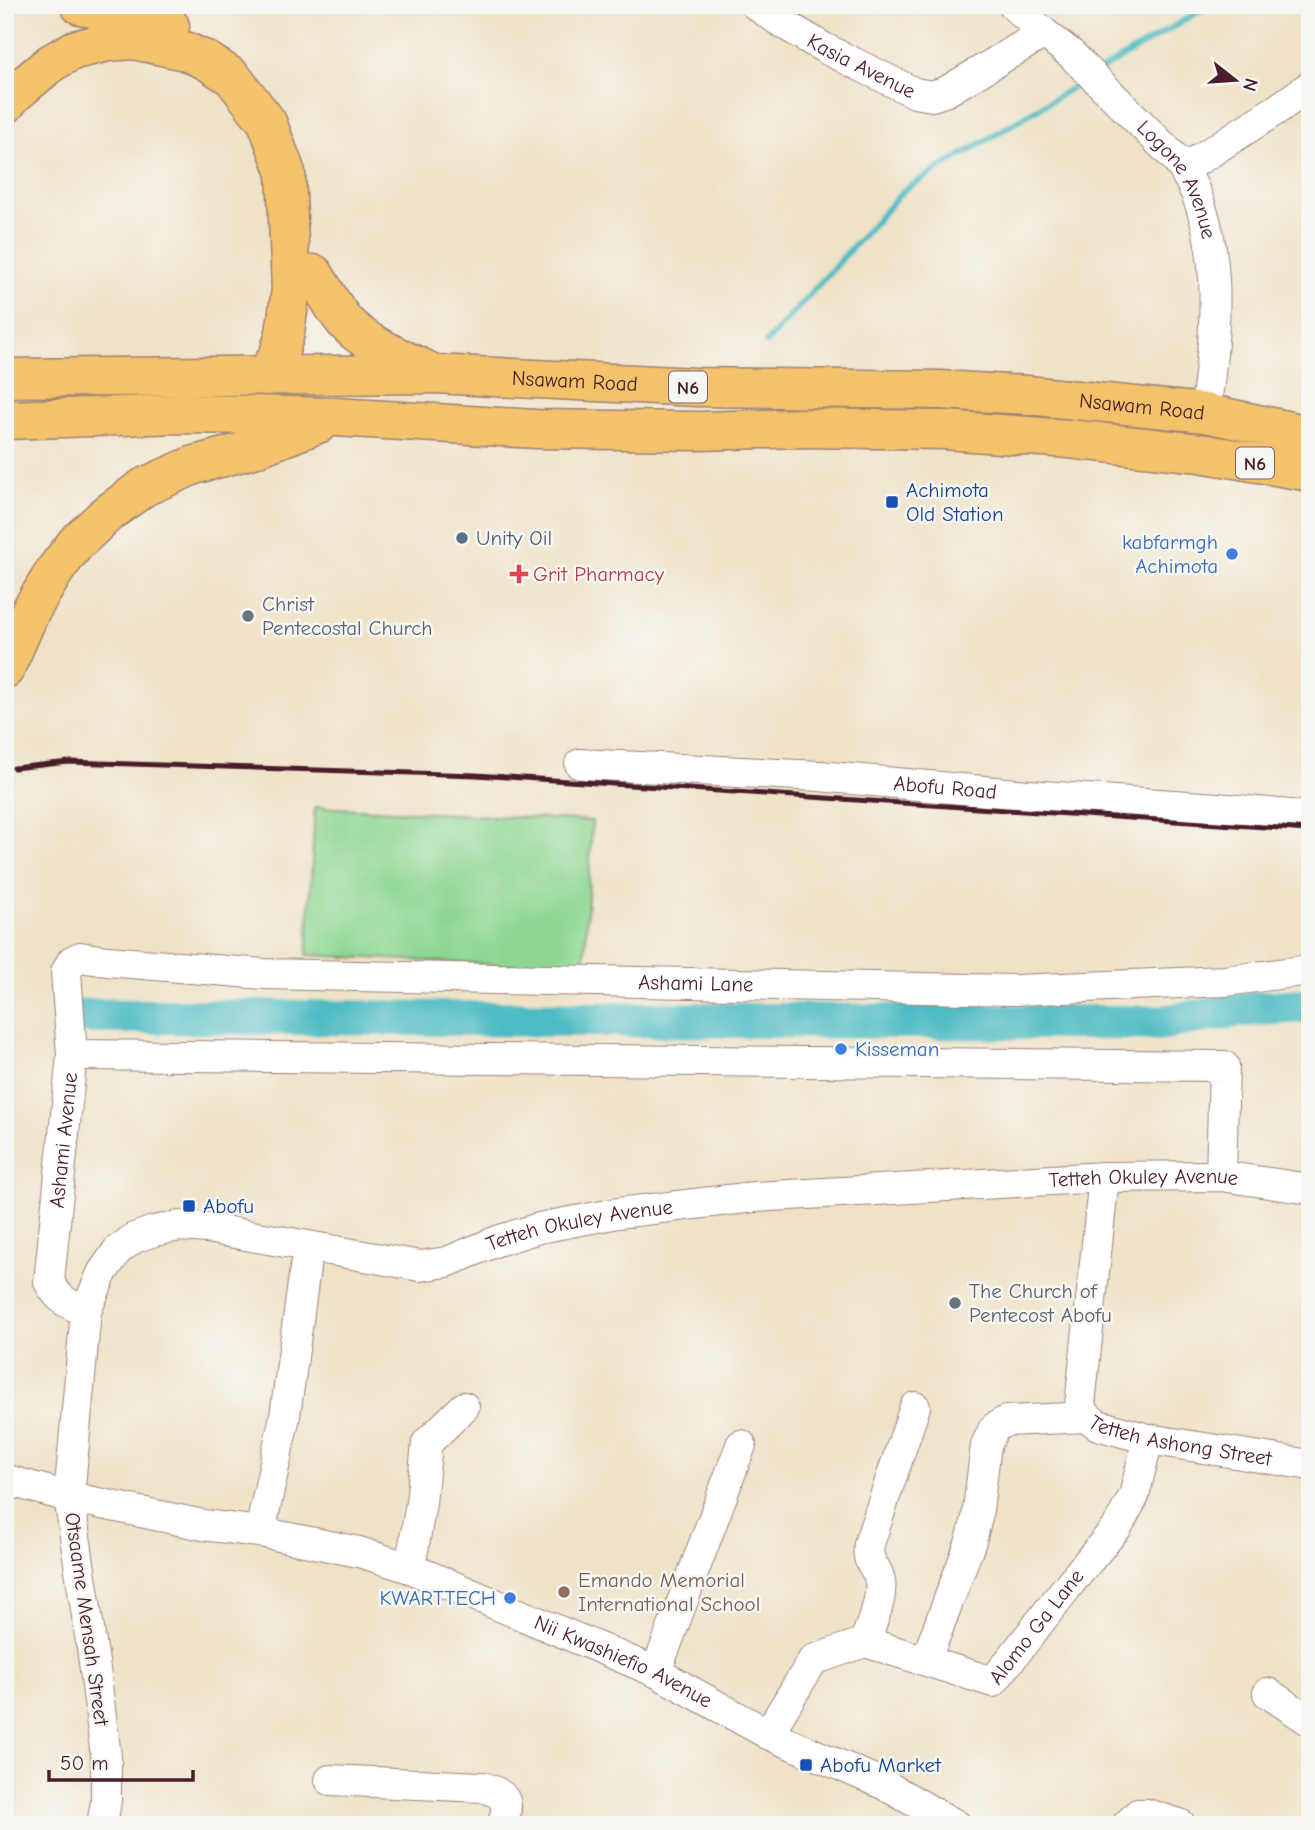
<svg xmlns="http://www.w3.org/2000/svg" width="1315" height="1830" font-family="'Comic Neue',sans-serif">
  <rect width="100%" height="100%" fill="#f6f6f2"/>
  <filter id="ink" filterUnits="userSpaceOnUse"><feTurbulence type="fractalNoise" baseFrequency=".0143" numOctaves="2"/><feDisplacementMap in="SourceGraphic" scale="14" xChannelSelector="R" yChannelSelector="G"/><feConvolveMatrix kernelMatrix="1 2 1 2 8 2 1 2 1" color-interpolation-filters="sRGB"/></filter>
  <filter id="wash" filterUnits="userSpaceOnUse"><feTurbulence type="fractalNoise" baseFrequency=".00686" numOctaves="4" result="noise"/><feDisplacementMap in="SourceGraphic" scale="28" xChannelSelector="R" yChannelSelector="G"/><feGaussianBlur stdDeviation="1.57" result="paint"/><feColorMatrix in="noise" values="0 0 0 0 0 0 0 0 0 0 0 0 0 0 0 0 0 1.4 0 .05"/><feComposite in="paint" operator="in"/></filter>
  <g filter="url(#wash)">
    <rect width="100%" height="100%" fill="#efe2c6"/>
    <path fill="#8dd792" stroke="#6c7b5e" stroke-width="2" d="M 315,807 L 592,821 L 584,969 L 307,955 Z"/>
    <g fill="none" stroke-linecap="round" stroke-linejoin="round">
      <path stroke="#4dbbc3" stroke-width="6" d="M 1101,70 L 1210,5
        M 766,343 L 904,190 L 1085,80"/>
      <path stroke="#4dbbc3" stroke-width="35" d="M 70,1016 L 1160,1023 L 1237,1010 L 1310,1005"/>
    </g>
  </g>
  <g filter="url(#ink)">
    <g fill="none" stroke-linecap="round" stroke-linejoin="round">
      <g stroke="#9c8078" stroke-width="32">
        <g id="minor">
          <path id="s1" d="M 756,5 L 779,21 L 824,48 L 915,93 L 932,96 L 947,91 L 1044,33"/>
          <path id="s2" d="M 1013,5 L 1044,33 L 1071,54 L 1176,159 C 1228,227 1216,333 1205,413"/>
          <path d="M 1184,169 L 1276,110 L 1310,86"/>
          <path id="s3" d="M 580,764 L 819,776 L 1028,795 L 1217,808 L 1310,817"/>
          <path d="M 72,1055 L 1224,1066 L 1221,1176"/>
          <path id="s4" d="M 1104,1177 L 1080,1405 L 1087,1417 L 1098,1425 L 1148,1439 L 1310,1465"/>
          <path id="s5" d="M 86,1311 C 67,1304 59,1300 49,1282 L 72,1055 L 66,972 L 72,961 L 80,957 L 107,961 L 264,974 L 1016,990 L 1225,981 L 1310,970"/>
          <path id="s6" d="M 7,1480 L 69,1497 L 203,1525 L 260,1532 L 359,1552 L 410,1568 L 656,1672 L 768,1734 L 883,1784 L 956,1825"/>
          <path d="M 260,1532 L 285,1416 L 308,1246"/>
          <path d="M 410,1568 L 421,1503 L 427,1443 L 464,1407"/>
          <path d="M 865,1642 C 871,1623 883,1600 880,1581 C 877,1563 866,1567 869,1544 L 915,1407"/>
          <path d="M 926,1660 L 971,1541 L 977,1518 L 986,1445 L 994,1428 L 1006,1421 L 1087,1417"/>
          <path d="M 656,1672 L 741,1445"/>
          <path d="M 1268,1693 L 1310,1721"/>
          <path id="s7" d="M 768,1734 L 813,1660 L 865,1642 L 993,1682 L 1071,1582 L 1117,1527 L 1134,1496 L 1148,1439"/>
          <path d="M 330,1780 L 482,1787 C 506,1794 511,1801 502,1825"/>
          <path id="s8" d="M 102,1825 L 106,1801 L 106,1756 L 94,1662 L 69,1497 L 86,1311 L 102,1273 L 118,1250 L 134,1238 L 154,1231 L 179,1226 L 207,1228 L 420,1266 L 447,1262 L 497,1241 L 539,1228 L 618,1213 L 754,1197 L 1104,1177 L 1221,1176 L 1310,1189"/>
          <path d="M 1127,1825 L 1138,1814 L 1147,1814 L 1180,1824"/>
        </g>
      </g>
      <g stroke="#9c8078" stroke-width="41">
        <g id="highway">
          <path d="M 80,5 L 170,26"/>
          <path d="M 5,105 L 14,94 L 51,63 L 74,50 L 108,42 L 133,40 L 185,51 L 207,61 L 232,77 L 267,122 L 286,173 L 291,289 L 285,333 L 279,354 L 266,376"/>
          <path d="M 314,274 C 324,289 333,308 345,322 C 364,343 400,358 426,370"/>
          <path id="s9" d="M 5,378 L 435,374 L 696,387 L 940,390 L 1027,395 L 1205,413 L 1310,435"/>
          <path d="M 5,420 L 180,414 L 253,415 L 336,417 L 536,429 L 699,431 L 801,428 L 945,430 L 1069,439 L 1200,453 L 1310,472"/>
          <path d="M 5,669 L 31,610 L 56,569 L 76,543 L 107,514 L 144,487 L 194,465 L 250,450 L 320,423"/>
        </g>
      </g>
      <use href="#minor" stroke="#fff" stroke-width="30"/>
      <use href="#highway" stroke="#f3c26a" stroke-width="38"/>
      <path stroke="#4a1f2b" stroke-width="5" d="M 14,768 L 69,762 L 476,775 L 1310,830"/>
    </g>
  </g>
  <g fill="#1a4fb4" stroke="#f6f6f2" stroke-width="2.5">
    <rect x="885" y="495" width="14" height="14" rx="3.5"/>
    <rect x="182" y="1199" width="14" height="14" rx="3.5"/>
    <rect x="799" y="1758" width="14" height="14" rx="3.5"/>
  </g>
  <circle fill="#5c6f8a" stroke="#f6f6f2" stroke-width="2.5" cx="462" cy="538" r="7"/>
  <g fill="#3f7fe0" stroke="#f6f6f2" stroke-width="2.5">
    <circle cx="1232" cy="554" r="7"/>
    <circle cx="841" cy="1049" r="7"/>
    <circle cx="510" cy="1598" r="7"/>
  </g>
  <path fill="#e0444e" stroke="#f6f6f2" stroke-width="2.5" d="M515.5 563.5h7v7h7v7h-7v7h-7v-7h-7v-7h7z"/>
  <g fill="#6b7280" stroke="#f6f6f2" stroke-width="2.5">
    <circle cx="248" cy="616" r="7"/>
    <circle cx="955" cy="1303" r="7"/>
  </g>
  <circle fill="#8d6e63" stroke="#f6f6f2" stroke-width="2.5" cx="564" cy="1592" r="7"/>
  <g text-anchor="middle" stroke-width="5" stroke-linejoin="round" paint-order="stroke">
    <g fill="#f6f6f2" stroke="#7e6067" stroke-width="2">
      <rect x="669" y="371.5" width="38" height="31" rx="5"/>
      <rect x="1236" y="447.5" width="38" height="31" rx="5"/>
    </g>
    <g font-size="19" font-weight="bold" fill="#4a1f2b">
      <text x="688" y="394">N6</text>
      <text x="1255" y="470">N6</text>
    </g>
    <g font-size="21" fill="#4a1f2b" stroke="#f6f6f2">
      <text dy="7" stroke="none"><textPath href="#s1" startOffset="122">Kasia Avenue</textPath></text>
      <text dy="7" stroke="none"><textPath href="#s2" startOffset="243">Logone Avenue</textPath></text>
      <text dy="7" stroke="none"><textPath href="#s9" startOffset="570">Nsawam Road</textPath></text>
      <text dy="7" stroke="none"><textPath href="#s9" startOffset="1138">Nsawam Road</textPath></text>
      <text dy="7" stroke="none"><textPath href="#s3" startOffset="366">Abofu Road</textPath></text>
      <text dy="7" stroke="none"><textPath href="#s5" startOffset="998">Ashami Lane</textPath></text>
      <text dy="7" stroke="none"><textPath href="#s5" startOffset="191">Ashami Avenue</textPath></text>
      <text dy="7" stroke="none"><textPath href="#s8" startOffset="1631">Tetteh Okuley Avenue</textPath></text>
      <text dy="7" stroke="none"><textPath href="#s8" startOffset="1064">Tetteh Okuley Avenue</textPath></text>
      <text dy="7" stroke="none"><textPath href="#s4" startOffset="341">Tetteh Ashong Street</textPath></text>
      <text transform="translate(87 1619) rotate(82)" y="7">Otsaame Mensah Street</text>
      <text dy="7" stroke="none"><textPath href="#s7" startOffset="346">Alomo Ga Lane</textPath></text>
      <text dy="7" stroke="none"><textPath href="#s6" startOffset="646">Nii Kwashiefio Avenue</textPath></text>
    </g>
    <g font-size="21" fill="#164399" stroke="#f6f6f2" text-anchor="start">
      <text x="906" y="497">Achimota<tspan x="906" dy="24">Old Station</tspan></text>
      <text x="203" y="1213">Abofu</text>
      <text x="820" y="1772">Abofu Market</text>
    </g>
    <g font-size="21" fill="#4e5e75" stroke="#f6f6f2" text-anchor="start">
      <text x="476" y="545">Unity Oil</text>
    </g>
    <g font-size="21" fill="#366cbe" stroke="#f6f6f2" text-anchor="end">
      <text x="1218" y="549">kabfarmgh<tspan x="1218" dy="24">Achimota</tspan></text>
      <text x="855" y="1056" text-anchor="start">Kisseman</text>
      <text x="496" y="1605">KWARTTECH</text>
    </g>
    <g font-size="21" fill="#be3a42" stroke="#f6f6f2" text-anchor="start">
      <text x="533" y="581">Grit Pharmacy</text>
    </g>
    <g font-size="21" fill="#5b616d" stroke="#f6f6f2" text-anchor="start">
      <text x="262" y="611">Christ<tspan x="262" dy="24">Pentecostal Church</tspan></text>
      <text x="969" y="1298">The Church of<tspan x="969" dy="24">Pentecost Abofu</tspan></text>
    </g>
    <g font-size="21" fill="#785e54" stroke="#f6f6f2" text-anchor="start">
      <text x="578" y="1587">Emando Memorial<tspan x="578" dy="24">International School</tspan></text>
    </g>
  </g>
  <rect width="1315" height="1830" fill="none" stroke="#f6f6f2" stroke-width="28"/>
  <g transform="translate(1235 80) rotate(107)" stroke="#f6f6f2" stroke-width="5" paint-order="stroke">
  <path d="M0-5L12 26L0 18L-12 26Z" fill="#4a1f2b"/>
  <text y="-10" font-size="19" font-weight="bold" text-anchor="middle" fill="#4a1f2b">N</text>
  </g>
  <path d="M49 1770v10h144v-10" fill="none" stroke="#4a1f2b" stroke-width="3.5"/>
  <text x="60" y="1770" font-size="21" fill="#4a1f2b" stroke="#f6f6f2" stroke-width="5" paint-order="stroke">50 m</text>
</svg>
